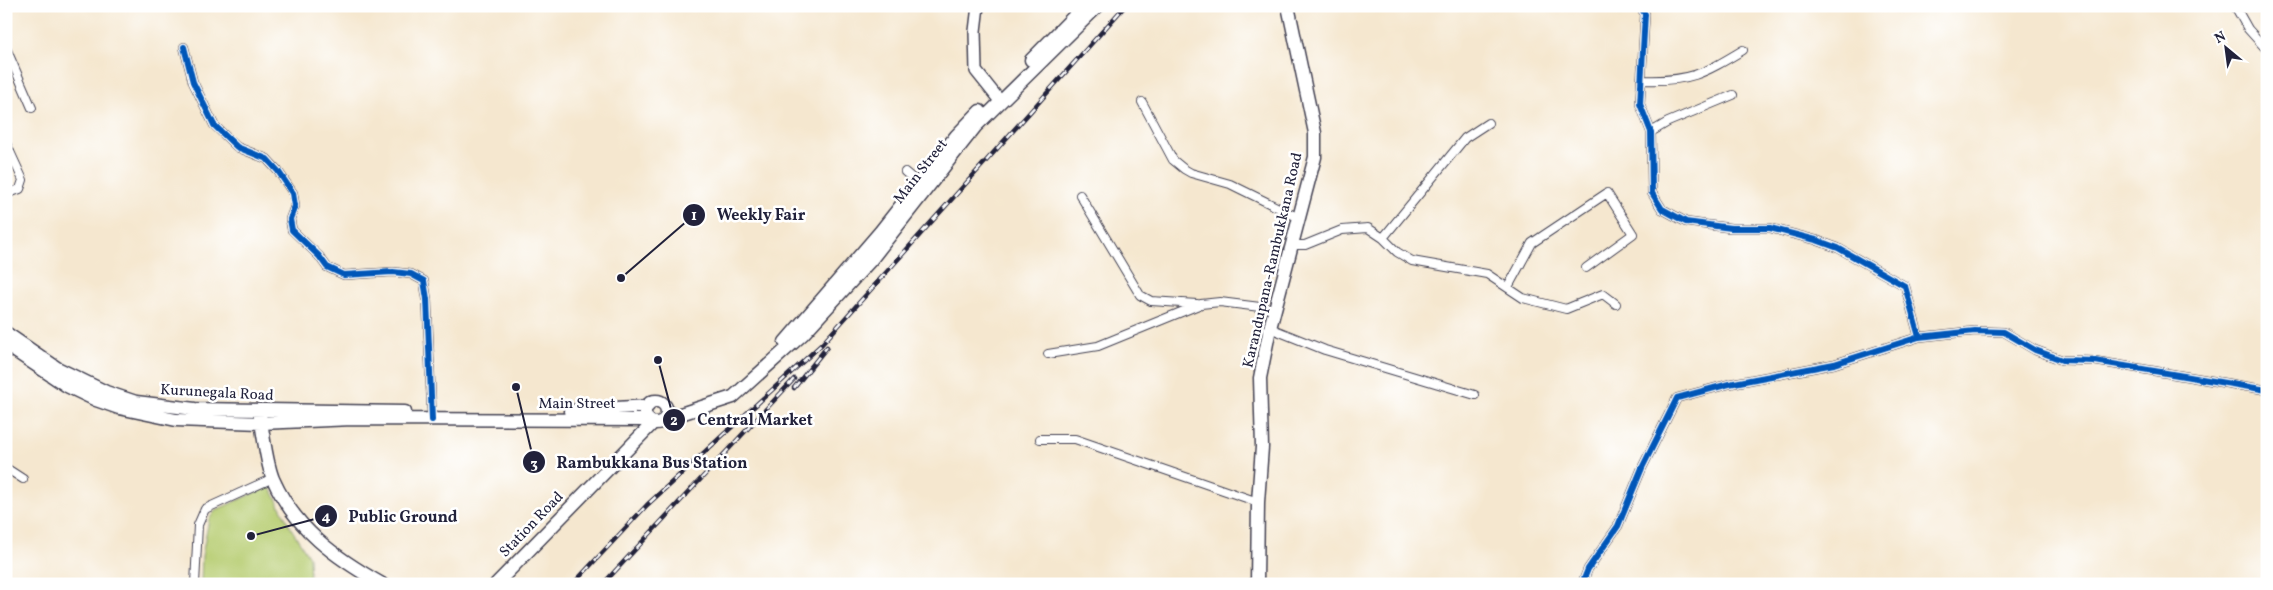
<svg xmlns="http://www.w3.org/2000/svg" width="2273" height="590" font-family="Vollkorn,serif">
  <rect width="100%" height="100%" fill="#fff"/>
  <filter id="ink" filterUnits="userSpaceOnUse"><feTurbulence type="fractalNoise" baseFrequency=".02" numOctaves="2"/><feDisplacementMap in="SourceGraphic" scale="10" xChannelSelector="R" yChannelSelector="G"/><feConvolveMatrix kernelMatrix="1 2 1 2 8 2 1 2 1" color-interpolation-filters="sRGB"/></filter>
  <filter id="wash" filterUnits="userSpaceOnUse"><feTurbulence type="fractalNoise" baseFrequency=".0096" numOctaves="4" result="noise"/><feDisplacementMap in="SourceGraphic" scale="20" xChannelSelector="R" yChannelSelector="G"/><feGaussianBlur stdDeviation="1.12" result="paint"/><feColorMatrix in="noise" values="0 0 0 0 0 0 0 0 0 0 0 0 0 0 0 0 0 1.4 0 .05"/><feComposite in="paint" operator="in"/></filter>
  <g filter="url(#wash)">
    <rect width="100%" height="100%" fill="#f5e7cf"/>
    <path fill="#b7cd72" stroke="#6c7856" d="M 270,486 L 289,525 L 309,557 L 310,584 L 201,584 L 202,556 L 209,519 L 216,510 Z"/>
  </g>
  <g filter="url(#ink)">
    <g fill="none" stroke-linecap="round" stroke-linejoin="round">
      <g stroke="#424051" stroke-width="10">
        <path id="street" d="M 1640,6 L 1645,14 L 1640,104 L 1651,132 L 1652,193 L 1662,209 L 1686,222 L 1731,228 L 1770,228 L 1816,240 L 1838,248 L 1905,286 L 1919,337
          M 2235,6 L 2248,29 L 2267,50
          M 184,47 L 193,82 L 214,125 L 237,147 L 267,159 L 278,171 L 293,193 L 295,206 L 290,219 L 292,230 L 319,256 L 327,267 L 344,275 L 393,272 L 411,274 L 424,281 L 427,299 L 432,420
          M 6,48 L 32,108
          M 1642,80 C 1690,82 1703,74 1743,50
          M 1142,102 L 1173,160 L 1184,169 L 1191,173 L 1230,184 L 1299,218
          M 1651,132 L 1668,122 L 1733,95
          M 6,143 L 23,180 L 20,189 L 6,194
          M 905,172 L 918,183
          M 1080,195 L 1140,295 L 1151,301 L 1197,304
          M 1383,238 L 1465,138 L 1488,123
          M 1293,245 L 1305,245 L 1342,230 L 1368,228 L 1383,238 L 1397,252 L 1412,261 L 1487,274 L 1523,298 L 1566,309 L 1603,294 L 1616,304
          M 1508,287 L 1532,243 L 1607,193 L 1633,234 L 1586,268
          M 1270,328 L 1325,350 L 1475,395
          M 1048,354 L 1098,346 L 1201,304 L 1220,302 L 1276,309
          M 1040,439 L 1075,439 L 1258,502
          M 6,468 L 23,479
          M 195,584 L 198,525 L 205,509 L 273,478
          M 1582,584 L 1588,569 L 1618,526 L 1642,468 L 1677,398 L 1729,384 L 1834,364 L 1919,337 L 1975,331 L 2004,332 L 2035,350 L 2062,360 L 2095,361 L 2267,390"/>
      </g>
      <g stroke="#424051" stroke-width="14">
        <path id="secondary" d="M 978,6 L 975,31 L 976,71 L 1000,101"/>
      </g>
      <g stroke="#424051" stroke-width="15">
        <path id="primary" d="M 1031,60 L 1084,6
          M 6,333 L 57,368 L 106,392 L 136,402 L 195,409 L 405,412
          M 785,342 L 880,232 L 956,136 L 980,111
          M 6,345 L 67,386 L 96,400 L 119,408 L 176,420 L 261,423 L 352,419 L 649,420
          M645 412a11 11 0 1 1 22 0a11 11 0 1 1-22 0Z
          M 570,411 L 648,406
          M 260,414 C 263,433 266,462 273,479 C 295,529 336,558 382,584
          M 665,419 L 733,397 L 803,334 L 870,261 L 975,127 L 1098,6
          M 496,584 L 653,423
          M 1257,584 L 1258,502 L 1262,447 L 1260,378 L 1270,328 L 1315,157 L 1315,133 L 1288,6"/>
      </g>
      <use href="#street" stroke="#fff" stroke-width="8"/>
      <use href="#secondary" stroke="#fff" stroke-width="11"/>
      <use href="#primary" stroke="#fff" stroke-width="12"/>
      <g stroke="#22223b" stroke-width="4.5">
        <path id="rail" d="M 794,388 L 827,347
          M 573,584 L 647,505 L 822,344 L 1125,6
          M 603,584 L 794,379"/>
      </g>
      <use href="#rail" stroke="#fff" stroke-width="2.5" stroke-dasharray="8" stroke-linecap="butt"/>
      <g stroke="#fff" stroke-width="9">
        <path id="cycleway" d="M 1640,6 L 1645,14 L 1640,104 L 1651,132 L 1652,193 L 1662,209 L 1686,222 L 1731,228 L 1770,228 L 1816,240 L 1838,248 L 1905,286 L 1919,337
          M 184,47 L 193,82 L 214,125 L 237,147 L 267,159 L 278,171 L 293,193 L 295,206 L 290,219 L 292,230 L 319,256 L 327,267 L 344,275 L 393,272 L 411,274 L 424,281 L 427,299 L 432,420
          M 1582,584 L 1588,569 L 1618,526 L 1642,468 L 1677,398 L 1729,384 L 1834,364 L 1919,337 L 1975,331 L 2004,332 L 2035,350 L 2062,360 L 2095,361 L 2267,390"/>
      </g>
      <use href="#cycleway" stroke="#0057b8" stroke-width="6"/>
    </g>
  </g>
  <g text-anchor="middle" stroke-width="5" stroke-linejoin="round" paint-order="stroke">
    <g font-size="15" fill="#22223b" stroke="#fff">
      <text transform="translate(920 171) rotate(-52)" y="5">Main Street</text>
      <text transform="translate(1272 260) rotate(-77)" y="5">Karandupana-Rambukkana Road</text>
      <text transform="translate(217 392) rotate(3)" y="5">Kurunegala Road</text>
      <text x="577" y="408">Main Street</text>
      <text transform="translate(531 524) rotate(-46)" y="5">Station Road</text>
    </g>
  </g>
  <path fill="none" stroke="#22223b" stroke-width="2" d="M621 278L694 215M658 360L674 420M516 387L534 462M251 536L326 516"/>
  <g fill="#22223b" stroke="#fff" stroke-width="2">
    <circle cx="621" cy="278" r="5"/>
    <circle cx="658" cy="360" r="5"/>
    <circle cx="516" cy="387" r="5"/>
    <circle cx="251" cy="536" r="5"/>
    <circle cx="694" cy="215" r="12"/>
    <circle cx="674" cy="420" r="12"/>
    <circle cx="534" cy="462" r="12"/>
    <circle cx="326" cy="516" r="12"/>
  </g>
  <g font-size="15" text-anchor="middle" font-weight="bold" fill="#fff">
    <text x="694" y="220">1</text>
    <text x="674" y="425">2</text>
    <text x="534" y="468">3</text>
    <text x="326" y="521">4</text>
  </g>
  <g font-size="16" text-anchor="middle" font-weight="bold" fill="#22223b" stroke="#fff" stroke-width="5" stroke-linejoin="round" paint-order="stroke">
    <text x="761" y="220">Weekly Fair</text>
    <text x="755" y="425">Central Market</text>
    <text x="652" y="468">Rambukkana Bus Station</text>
    <text x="403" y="522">Public Ground</text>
  </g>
  <rect width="2273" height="590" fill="none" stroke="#fff" stroke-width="25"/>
  <g transform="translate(2226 48) rotate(331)" stroke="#ffffff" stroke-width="4" paint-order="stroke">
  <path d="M0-4L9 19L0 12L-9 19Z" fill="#22223b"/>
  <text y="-8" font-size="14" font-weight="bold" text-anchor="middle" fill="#22223b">N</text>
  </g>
</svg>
